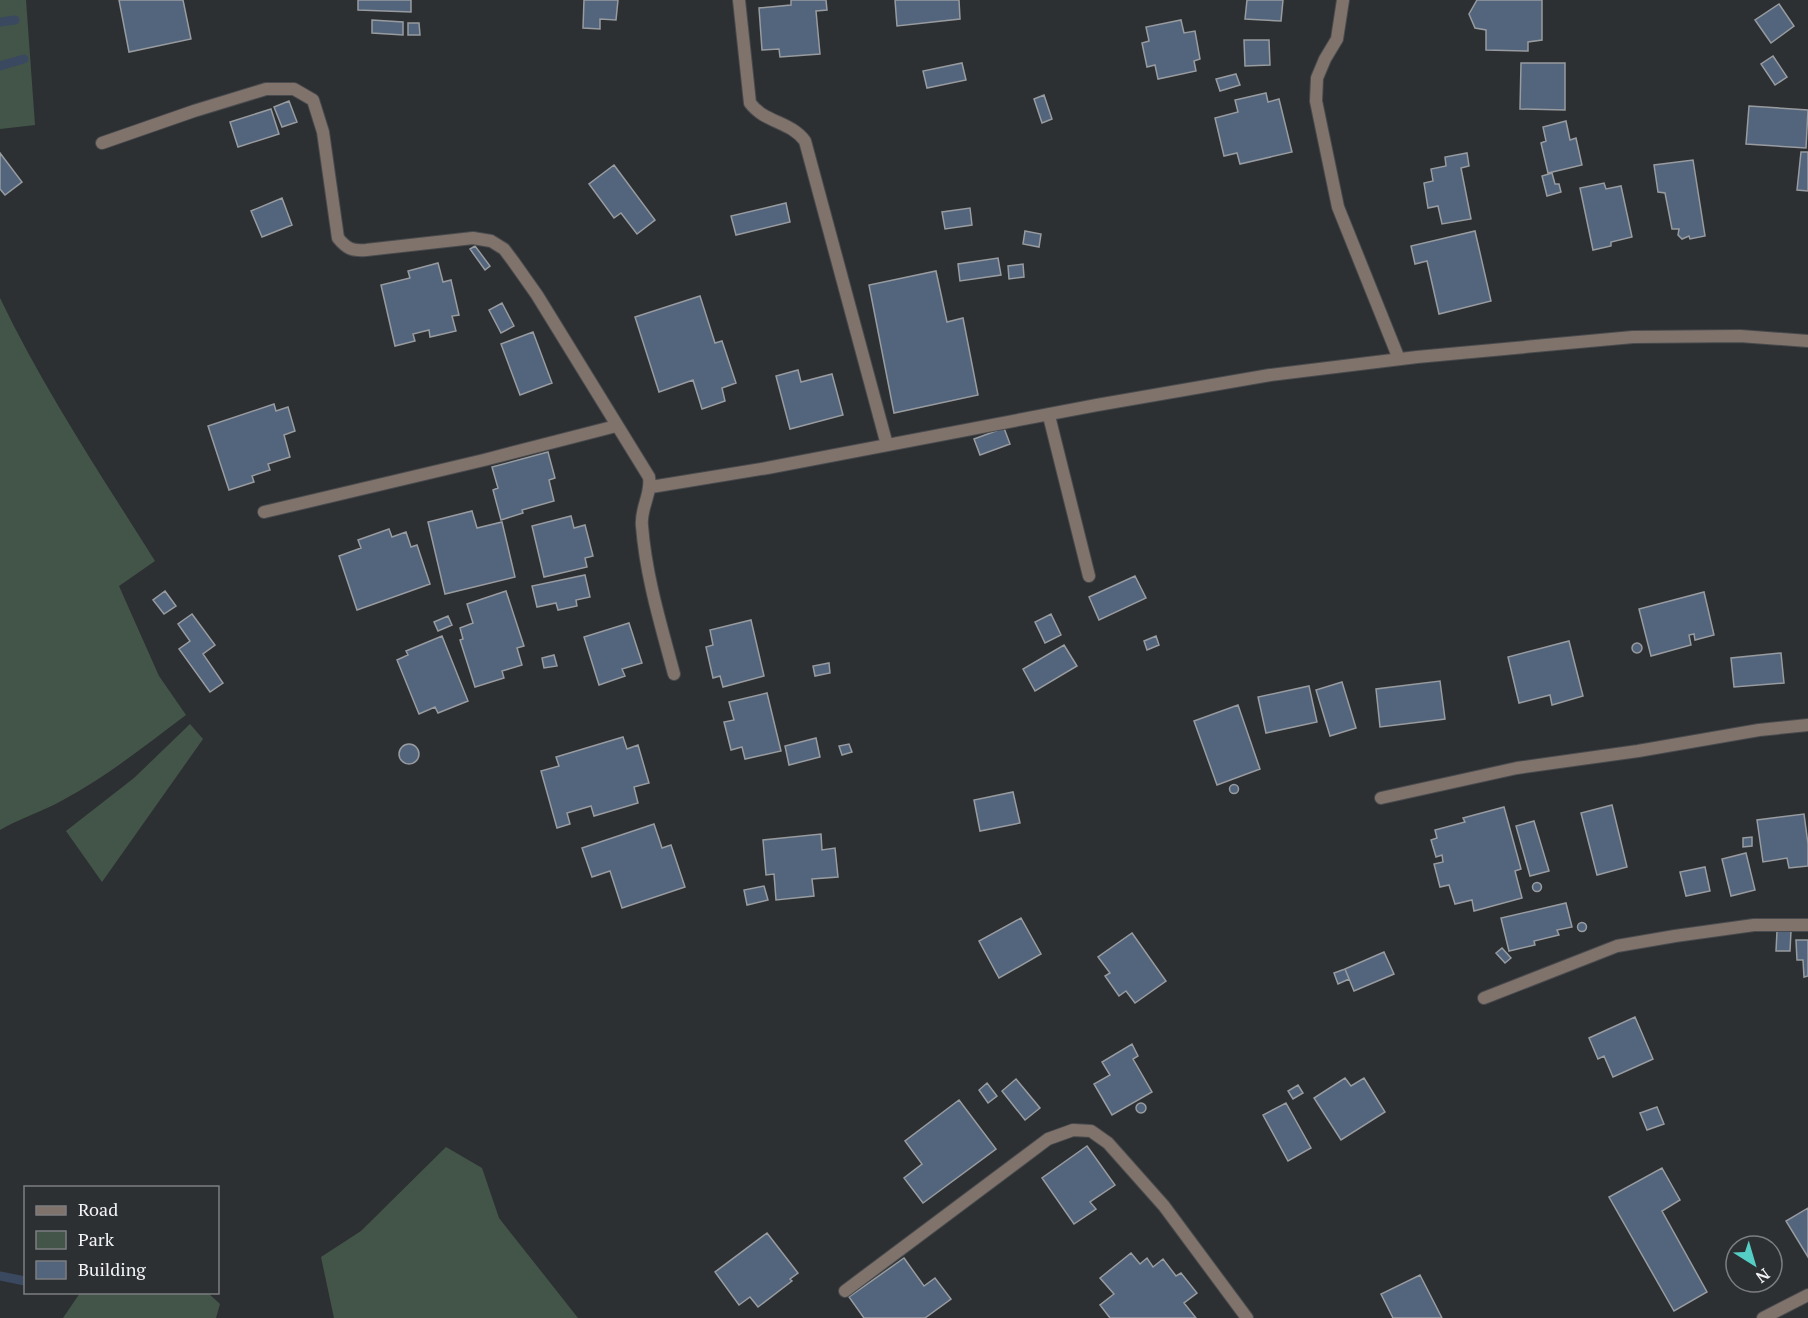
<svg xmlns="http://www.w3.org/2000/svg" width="1808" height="1318" font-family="'PT Serif',serif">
  <rect width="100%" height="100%" fill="#2d3033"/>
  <path fill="#435549" d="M 0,0 L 26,0 L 35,125 L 0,129 Z
    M 0,298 C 44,390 101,475 155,561 L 119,586 L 159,676 L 186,715 C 147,744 105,778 63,800 C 42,812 20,818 0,830 Z
    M 190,724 L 203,739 L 102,882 L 66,831 L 134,778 Z
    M 446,1147 L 482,1168 L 499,1218 L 578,1318 L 334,1318 L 321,1257 L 361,1231 Z
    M 80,1293 L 208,1293 L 220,1304 L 216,1318 L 63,1318 Z"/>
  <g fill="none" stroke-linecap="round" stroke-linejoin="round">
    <path stroke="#3a4960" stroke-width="9" d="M 0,22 L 15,20
      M 0,66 L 24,59
      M 0,1276 L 25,1281"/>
  </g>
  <path fill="#53657c" stroke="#989b9f" stroke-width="1.5" d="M 119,0 L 183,0 L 191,39 L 129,52 Z
    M 358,0 L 411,0 L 411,12 L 358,10 Z
    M 584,0 L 618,0 L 616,20 L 600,19 L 600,29 L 583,28 Z
    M 791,0 L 826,0 L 827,10 L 816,11 L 820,54 L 780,57 L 779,49 L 762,50 L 759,8 L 791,5 Z
    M 895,0 L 959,0 L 960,19 L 897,26 Z
    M 1247,0 L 1283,0 L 1281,21 L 1245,19 Z
    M 1477,0 L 1542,0 L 1542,40 L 1528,42 L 1528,51 L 1486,50 L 1486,30 L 1475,28 L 1469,14 Z
    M 1779,4 L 1794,26 L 1771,43 L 1755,20 Z
    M 372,20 L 403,22 L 403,35 L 372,33 Z
    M 1181,20 L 1184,33 L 1195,31 L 1200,59 L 1194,61 L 1196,71 L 1158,79 L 1155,65 L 1147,67 L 1142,43 L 1149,41 L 1146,27 Z
    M 408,23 L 419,23 L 420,35 L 408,35 Z
    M 1244,40 L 1269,40 L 1270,65 L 1245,66 Z
    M 1773,56 L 1787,77 L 1775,85 L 1761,64 Z
    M 962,63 L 966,80 L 927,88 L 923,71 Z
    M 1521,63 L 1565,63 L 1565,110 L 1520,109 Z
    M 1236,74 L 1240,85 L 1220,91 L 1216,79 Z
    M 1266,93 L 1268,102 L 1279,99 L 1292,152 L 1240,164 L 1237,153 L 1224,156 L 1215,118 L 1238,112 L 1235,100 Z
    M 1044,95 L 1052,119 L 1042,123 L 1034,99 Z
    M 289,101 L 297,122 L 282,127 L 274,107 Z
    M 1749,106 L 1808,110 L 1806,148 L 1746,144 Z
    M 271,109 L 279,134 L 238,147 L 230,122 Z
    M 1566,121 L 1570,140 L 1576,138 L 1582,165 L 1548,173 L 1541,143 L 1546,141 L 1543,127 Z
    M 1801,152 L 1808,152 L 1808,191 L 1797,190 Z
    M 0,153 L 22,182 L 5,195 L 0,189 Z
    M 1467,153 L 1469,166 L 1461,168 L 1471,219 L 1442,224 L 1438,206 L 1428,208 L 1424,183 L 1433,181 L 1431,169 L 1446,166 L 1445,157 Z
    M 1693,160 L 1705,236 L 1690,239 L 1689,236 L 1682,239 L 1678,235 L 1679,229 L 1672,229 L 1665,193 L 1658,192 L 1654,165 Z
    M 614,165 L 655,220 L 637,234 L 621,213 L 614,218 L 589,184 Z
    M 1552,173 L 1555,184 L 1559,184 L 1561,192 L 1547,196 L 1542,176 Z
    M 1604,183 L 1606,189 L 1621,186 L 1632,237 L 1611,242 L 1611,246 L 1593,250 L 1580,188 Z
    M 282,198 L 292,225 L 262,237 L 251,211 Z
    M 786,203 L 790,222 L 736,235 L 731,216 Z
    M 970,208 L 972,225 L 945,229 L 942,212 Z
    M 1025,231 L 1041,234 L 1039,247 L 1023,244 Z
    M 1475,231 L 1491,301 L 1439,314 L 1427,261 L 1415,264 L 1411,246 Z
    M 475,246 L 490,266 L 485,270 L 470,249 Z
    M 998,258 L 1001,275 L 960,281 L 958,264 Z
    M 438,263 L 443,282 L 451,280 L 459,315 L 452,316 L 456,331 L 430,337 L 429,330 L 413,334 L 415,341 L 395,346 L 381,285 L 410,278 L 408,271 Z
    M 1023,264 L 1024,277 L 1009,279 L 1008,266 Z
    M 936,271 L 947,322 L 963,318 L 978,395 L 894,413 L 869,285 Z
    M 700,296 L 715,343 L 722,341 L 736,383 L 722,388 L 725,401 L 702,409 L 693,380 L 659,392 L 635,317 Z
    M 502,303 L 514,326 L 501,333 L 489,310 Z
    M 533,332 L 552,383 L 520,395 L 501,344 Z
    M 798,370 L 801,382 L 832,374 L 843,415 L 790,429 L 776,376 Z
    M 274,404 L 276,411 L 288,407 L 295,431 L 284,435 L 290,457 L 268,464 L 270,470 L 252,476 L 254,482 L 229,490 L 208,426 Z
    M 1004,428 L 1010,444 L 980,455 L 974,439 Z
    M 548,452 L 555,478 L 549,480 L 554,501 L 522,510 L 523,513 L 501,520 L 493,490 L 498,488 L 492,467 Z
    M 472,511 L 477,528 L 502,522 L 515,577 L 445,594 L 428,522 Z
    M 571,516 L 574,528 L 585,525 L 593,556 L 585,558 L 587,567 L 544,577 L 532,526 Z
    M 389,529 L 392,537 L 406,532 L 411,547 L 417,545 L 430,584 L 357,610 L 339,556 L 361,548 L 358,540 Z
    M 585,575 L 590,597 L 576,600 L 577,606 L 558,610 L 556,603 L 537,607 L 532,586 Z
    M 1135,576 L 1146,598 L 1099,620 L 1089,597 Z
    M 165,591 L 176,606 L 164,614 L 153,600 Z
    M 506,591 L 524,646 L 517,648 L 522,665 L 502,671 L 504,678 L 475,687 L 460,640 L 463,639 L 460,628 L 473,623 L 467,604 Z
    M 1704,592 L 1714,635 L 1695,640 L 1694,634 L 1689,635 L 1691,645 L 1651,656 L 1639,609 Z
    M 192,614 L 215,645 L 203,654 L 223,683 L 210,692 L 179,649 L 190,641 L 178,624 Z
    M 1051,614 L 1061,635 L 1045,643 L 1035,622 Z
    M 448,616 L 452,625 L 438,631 L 434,622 Z
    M 751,620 L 764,676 L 723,687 L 720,676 L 713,678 L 706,647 L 713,645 L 710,630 Z
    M 629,623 L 642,663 L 622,669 L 625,676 L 599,685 L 584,637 Z
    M 442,636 L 468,701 L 438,713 L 435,707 L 419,714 L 397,660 L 408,655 L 406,651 Z
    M 1156,636 L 1159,645 L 1147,650 L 1144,641 Z
    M 1569,641 L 1583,696 L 1552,705 L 1550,695 L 1519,703 L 1508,657 Z
    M1632 648a5 5 0 1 1 10 0a5 5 0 1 1-10 0Z
    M 1064,645 L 1077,666 L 1035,691 L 1023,669 Z
    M 1781,653 L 1784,683 L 1734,687 L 1731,658 Z
    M 554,655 L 557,666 L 544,668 L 542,658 Z
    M 829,663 L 830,673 L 815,676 L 813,666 Z
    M 1440,681 L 1445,719 L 1380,727 L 1376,689 Z
    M 1342,682 L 1356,728 L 1330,736 L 1316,690 Z
    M 1309,686 L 1317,722 L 1266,733 L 1258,697 Z
    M 767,693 L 781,751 L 745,759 L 742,747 L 731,750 L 724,722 L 734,720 L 729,702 Z
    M 1238,705 L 1260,769 L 1217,785 L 1194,721 Z
    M 623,737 L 627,749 L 638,745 L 649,783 L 634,787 L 638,803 L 594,816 L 591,806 L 567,813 L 570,824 L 557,828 L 541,771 L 559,766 L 556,757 Z
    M 816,738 L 820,757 L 789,765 L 785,746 Z
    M 849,744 L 852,752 L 842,755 L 839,746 Z
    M399 754a10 10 0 1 1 20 0a10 10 0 1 1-20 0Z
    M1229.5 789a4.5 4.5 0 1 1 9 0a4.5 4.5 0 1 1-9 0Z
    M 1013,792 L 1020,823 L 980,831 L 974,800 Z
    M 1612,805 L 1627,867 L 1597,875 L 1581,813 Z
    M 1504,807 L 1521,869 L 1515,871 L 1522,898 L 1474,911 L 1472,900 L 1455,904 L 1449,885 L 1440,887 L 1434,864 L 1443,862 L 1442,855 L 1436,857 L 1431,840 L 1437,838 L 1435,830 L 1465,822 L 1463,818 Z
    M 1804,814 L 1808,844 L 1808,866 L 1789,868 L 1787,858 L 1763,862 L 1757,820 Z
    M 1534,821 L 1549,871 L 1530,876 L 1516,826 Z
    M 654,824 L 662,848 L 671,845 L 685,887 L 622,908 L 610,871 L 592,877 L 582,848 Z
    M 821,834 L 822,850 L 835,848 L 838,877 L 812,879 L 814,896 L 776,900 L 774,874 L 766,875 L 763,840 Z
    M 1752,837 L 1752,846 L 1743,847 L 1743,838 Z
    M 1746,853 L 1755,890 L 1731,896 L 1722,859 Z
    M 1705,867 L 1710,891 L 1686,896 L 1680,872 Z
    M1532.5 887a4.5 4.5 0 1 1 9 0a4.5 4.5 0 1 1-9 0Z
    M 764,886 L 768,900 L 747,905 L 744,890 Z
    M 1566,903 L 1572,927 L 1557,930 L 1559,935 L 1534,941 L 1535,945 L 1509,951 L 1501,918 Z
    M 1021,918 L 1041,954 L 999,978 L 979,941 Z
    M1577.5 927a4.5 4.5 0 1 1 9 0a4.5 4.5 0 1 1-9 0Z
    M 1777,931 L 1791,931 L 1790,951 L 1776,951 Z
    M 1132,933 L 1166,981 L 1135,1003 L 1126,991 L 1119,996 L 1105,976 L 1110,973 L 1098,957 Z
    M 1796,940 L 1808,940 L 1808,976 L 1804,977 L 1803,960 L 1797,960 Z
    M 1502,948 L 1511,958 L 1505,963 L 1496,953 Z
    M 1384,952 L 1394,974 L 1354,991 L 1345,969 Z
    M 1345,969 L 1349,979 L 1338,984 L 1334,973 Z
    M 1635,1017 L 1653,1059 L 1613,1077 L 1604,1056 L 1598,1059 L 1589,1038 Z
    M 1132,1044 L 1138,1056 L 1133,1059 L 1152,1092 L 1112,1115 L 1094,1084 L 1110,1075 L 1102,1062 Z
    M 1345,1078 L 1351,1086 L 1364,1078 L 1385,1112 L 1341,1140 L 1314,1098 Z
    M 1016,1079 L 1040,1108 L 1025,1120 L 1002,1091 Z
    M 987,1083 L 997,1096 L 988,1103 L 979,1090 Z
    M 1298,1085 L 1303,1093 L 1293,1099 L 1288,1091 Z
    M 959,1100 L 996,1149 L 923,1203 L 904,1178 L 922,1164 L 905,1141 Z
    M1136 1108a5 5 0 1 1 10 0a5 5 0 1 1-10 0Z
    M 1286,1103 L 1311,1148 L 1288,1161 L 1263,1115 Z
    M 1657,1107 L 1664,1124 L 1647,1130 L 1640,1113 Z
    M 1087,1146 L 1115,1185 L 1090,1202 L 1096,1209 L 1074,1224 L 1042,1178 Z
    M 1662,1168 L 1680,1200 L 1662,1211 L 1707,1292 L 1674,1311 L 1609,1197 Z
    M 1808,1208 L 1808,1257 L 1786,1221 Z
    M 767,1233 L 798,1273 L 790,1279 L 792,1281 L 758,1307 L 750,1297 L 739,1305 L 715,1272 Z
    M 1131,1253 L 1140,1264 L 1147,1258 L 1153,1267 L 1163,1259 L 1176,1276 L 1181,1273 L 1197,1293 L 1184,1303 L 1196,1318 L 1110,1318 L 1100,1305 L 1114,1294 L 1100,1278 Z
    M 904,1258 L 924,1286 L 935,1278 L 951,1299 L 925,1318 L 864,1318 L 849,1297 Z
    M 1420,1275 L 1442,1318 L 1393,1318 L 1381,1294 Z"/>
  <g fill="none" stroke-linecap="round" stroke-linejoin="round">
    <g stroke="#494b4e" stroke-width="14">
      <path id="lane" d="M 1049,416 L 1089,576"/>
    </g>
    <g stroke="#494b4e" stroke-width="14">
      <path id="street" d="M 739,0 L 750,103 C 765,123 790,121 805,141 L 887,445
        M 1343,0 L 1337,39 L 1325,59 L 1317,78 L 1316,101 L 1338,207 L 1399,359
        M 102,143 L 194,111 L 266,89 L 294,89 L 313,100 L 323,132 L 338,238 C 347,249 352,251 366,250 L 473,238 L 491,241 L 504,249 L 513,261 L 537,295 L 649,477 C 652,494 640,508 642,526 C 646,577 661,625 674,674
        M 651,487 L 767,468 L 1097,405 L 1270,375 L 1417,357 L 1633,337 L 1740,336 L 1808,341
        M 264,512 L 484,460 L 616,426
        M 1381,798 L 1517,768 L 1638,751 L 1759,730 L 1808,725
        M 1484,998 L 1617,946 L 1675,936 L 1754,925 L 1808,925
        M 845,1291 L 1048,1139 L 1073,1130 L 1091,1131 L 1108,1143 L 1164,1206 L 1247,1318
        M 1763,1318 L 1808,1295"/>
    </g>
    <use href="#lane" stroke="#80736c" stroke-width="12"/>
    <use href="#street" stroke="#80736c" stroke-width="12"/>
  </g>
  <rect x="24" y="1186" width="195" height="108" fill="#2d3033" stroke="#7c7e81" stroke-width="1.5"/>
  <rect x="36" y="1206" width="30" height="9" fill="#80736c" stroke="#7c7e81" stroke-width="1.5"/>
  <text x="78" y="1216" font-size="18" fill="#f3f4f6">Road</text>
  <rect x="36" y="1231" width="30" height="18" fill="#435549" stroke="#7c7e81" stroke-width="1.5"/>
  <text x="78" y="1246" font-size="18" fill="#f3f4f6">Park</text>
  <rect x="36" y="1261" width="30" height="18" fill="#53657c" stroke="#7c7e81" stroke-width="1.5"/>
  <text x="78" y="1276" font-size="18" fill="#f3f4f6">Building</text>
  <g transform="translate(1754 1264) rotate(143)"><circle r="28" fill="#2d3033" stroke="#7c7e81" stroke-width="1.5"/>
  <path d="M0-4.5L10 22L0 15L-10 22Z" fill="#55cec6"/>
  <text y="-9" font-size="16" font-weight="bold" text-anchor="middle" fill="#f3f4f6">N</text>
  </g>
</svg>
